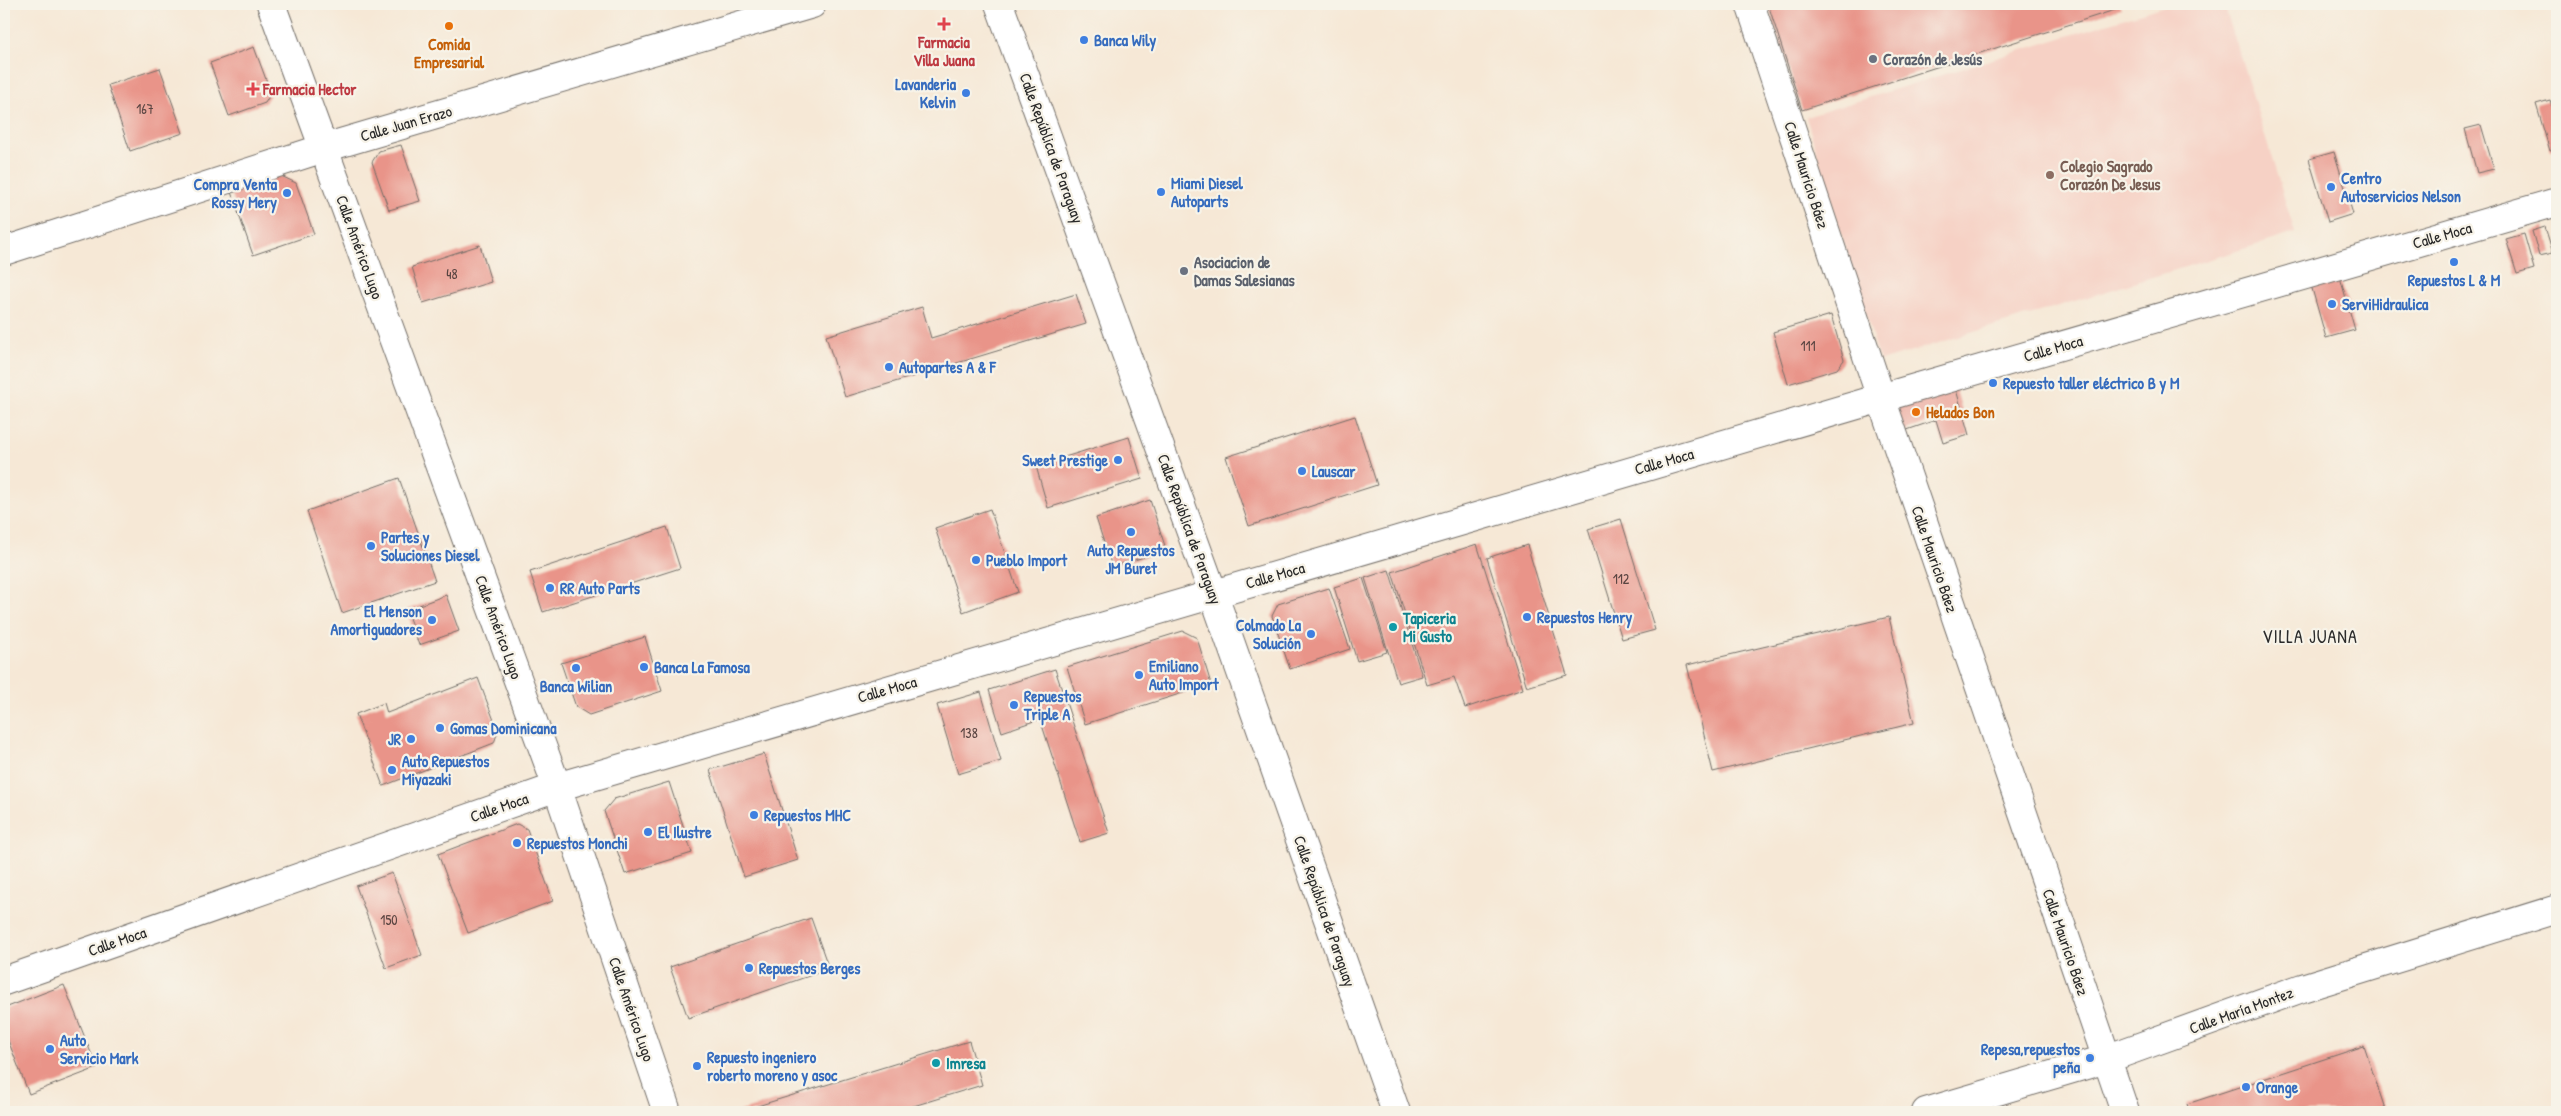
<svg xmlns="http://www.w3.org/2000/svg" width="2561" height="1116" font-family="'Patrick Hand',sans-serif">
  <rect width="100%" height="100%" fill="#f7f3e8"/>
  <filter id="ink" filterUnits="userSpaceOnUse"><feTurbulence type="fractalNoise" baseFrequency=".02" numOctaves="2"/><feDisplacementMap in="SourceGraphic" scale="10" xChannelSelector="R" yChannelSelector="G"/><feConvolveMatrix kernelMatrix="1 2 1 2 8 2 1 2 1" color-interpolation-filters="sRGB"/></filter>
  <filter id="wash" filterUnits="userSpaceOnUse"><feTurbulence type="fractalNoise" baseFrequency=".0096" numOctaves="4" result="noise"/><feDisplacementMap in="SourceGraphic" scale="20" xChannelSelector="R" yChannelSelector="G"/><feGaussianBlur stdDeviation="1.12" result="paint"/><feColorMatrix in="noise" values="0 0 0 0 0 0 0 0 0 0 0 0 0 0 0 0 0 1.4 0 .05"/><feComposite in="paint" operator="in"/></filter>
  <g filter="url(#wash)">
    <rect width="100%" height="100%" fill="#f6e8d6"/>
    <path fill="#f6d1c5" d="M 2171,4 L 2224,4 L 2295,233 L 1880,361 L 1806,117 Z"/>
    <g id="blocks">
      <path fill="#e99489" d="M 1768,4 L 2119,4 L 2121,8 L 1802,110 Z
        M 254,47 L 271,93 L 265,103 L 229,116 L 210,63 Z
        M 160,68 L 183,133 L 130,151 L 108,85 Z
        M 2550,100 L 2557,122 L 2557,149 L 2550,151 L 2536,104 Z
        M 2481,125 L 2494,169 L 2477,173 L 2465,129 Z
        M 401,145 L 420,201 L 389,210 L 372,162 L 379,151 Z
        M 2334,152 L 2353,214 L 2328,222 L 2309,159 Z
        M 279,175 L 296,183 L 314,234 L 253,255 L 231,192 Z
        M 2545,227 L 2553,253 L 2539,256 L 2532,231 Z
        M 2524,234 L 2534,269 L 2517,274 L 2506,239 Z
        M 480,245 L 491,282 L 423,303 L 412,267 Z
        M 2338,270 L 2355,330 L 2326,338 L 2309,278 Z
        M 1076,294 L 1086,324 L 845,397 L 826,336 L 922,307 L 931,338 Z
        M 1831,315 L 1844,360 L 1837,369 L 1788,384 L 1773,332 Z
        M 1953,379 L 1969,435 L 1943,443 L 1936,420 L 1904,431 L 1896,404 Z
        M 1355,416 L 1377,485 L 1249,526 L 1226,457 Z
        M 1129,437 L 1142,479 L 1048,508 L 1036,466 Z
        M 399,478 L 435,581 L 342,613 L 307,511 Z
        M 1150,500 L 1165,546 L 1160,552 L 1112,567 L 1096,518 Z
        M 990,509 L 1018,592 L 963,612 L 935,528 Z
        M 1621,519 L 1655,630 L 1622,639 L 1588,529 Z
        M 667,527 L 680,568 L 543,612 L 530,572 Z
        M 1477,544 L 1523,689 L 1465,708 L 1454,677 L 1427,685 L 1392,572 Z
        M 1527,545 L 1567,675 L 1527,687 L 1487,558 Z
        M 1389,570 L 1422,676 L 1398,683 L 1365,578 Z
        M 1363,578 L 1387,652 L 1357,661 L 1334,587 Z
        M 1329,588 L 1350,649 L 1290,669 L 1272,616 L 1278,604 Z
        M 446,595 L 459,631 L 419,645 L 406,610 Z
        M 1889,617 L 1914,723 L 1713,772 L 1687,665 Z
        M 1183,631 L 1197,638 L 1211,684 L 1085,724 L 1067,667 Z
        M 645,637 L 662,691 L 589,715 L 576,707 L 561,663 Z
        M 1055,669 L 1109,833 L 1080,842 L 1040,719 L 1002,732 L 989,690 Z
        M 478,678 L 498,731 L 494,743 L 383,786 L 356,714 L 384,703 L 387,713 Z
        M 981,692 L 1001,761 L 958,774 L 937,705 Z
        M 764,754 L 798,860 L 744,877 L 710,770 Z
        M 669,782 L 692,853 L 625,874 L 604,811 L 614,799 Z
        M 517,824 L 527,829 L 553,901 L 468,933 L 438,854 Z
        M 392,873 L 422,955 L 386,968 L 356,886 Z
        M 811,918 L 829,969 L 688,1018 L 670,967 Z
        M 64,985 L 97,1068 L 29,1094 L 4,1030 L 5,1008 Z
        M 969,1041 L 982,1085 L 894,1112 L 738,1112 Z
        M 2364,1046 L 2386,1112 L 2190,1112 L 2187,1104 Z"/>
    </g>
  </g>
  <g filter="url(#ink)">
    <use href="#blocks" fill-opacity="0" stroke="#726d67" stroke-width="1"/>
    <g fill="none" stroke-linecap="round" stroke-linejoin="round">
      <g stroke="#726d67" stroke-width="30">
        <path id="minor" d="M 271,4 L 557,787 L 667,1112
          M 999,4 L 1213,593 L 1396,1112
          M 1750,4 L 1881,398 L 2125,1112
          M 4,251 L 324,148 L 812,4
          M 4,981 L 557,787 L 1881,398 L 2557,202
          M 1926,1112 L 2106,1059 L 2302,988 L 2557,909"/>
      </g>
      <use href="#minor" stroke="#fff" stroke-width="28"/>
    </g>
  </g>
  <g fill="#e0444e" stroke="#f7f3e8" stroke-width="2">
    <path d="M941.5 16.5h5v5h5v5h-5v5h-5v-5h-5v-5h5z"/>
    <path d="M250.5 81.5h5v5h5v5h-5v5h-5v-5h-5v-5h5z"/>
  </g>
  <g fill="#e8710a" stroke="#f7f3e8" stroke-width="2">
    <circle cx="449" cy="26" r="5"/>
    <circle cx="1916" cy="412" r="5"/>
  </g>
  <g fill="#3f7fe0" stroke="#f7f3e8" stroke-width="2">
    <circle cx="1084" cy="40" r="5"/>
    <circle cx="966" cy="93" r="5"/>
    <circle cx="2331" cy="187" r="5"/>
    <circle cx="1161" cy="192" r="5"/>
    <circle cx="287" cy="193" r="5"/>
    <circle cx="2454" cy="262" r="5"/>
    <circle cx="2332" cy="304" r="5"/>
    <circle cx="889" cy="367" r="5"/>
    <circle cx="1993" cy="383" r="5"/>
    <circle cx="1118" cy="460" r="5"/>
    <circle cx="1302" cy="471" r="5"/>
    <circle cx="1131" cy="532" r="5"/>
    <circle cx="371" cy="546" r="5"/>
    <circle cx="976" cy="560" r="5"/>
    <circle cx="550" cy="588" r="5"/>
    <circle cx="1527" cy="617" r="5"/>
    <circle cx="432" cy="620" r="5"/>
    <circle cx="1311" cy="634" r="5"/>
    <circle cx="644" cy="667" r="5"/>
    <circle cx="576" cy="668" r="5"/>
    <circle cx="1139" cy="675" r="5"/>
    <circle cx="1014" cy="705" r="5"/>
    <circle cx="440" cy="728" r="5"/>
    <circle cx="411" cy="739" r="5"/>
    <circle cx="392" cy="770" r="5"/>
    <circle cx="754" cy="815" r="5"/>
    <circle cx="648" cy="832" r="5"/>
    <circle cx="517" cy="843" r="5"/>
    <circle cx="749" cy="968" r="5"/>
    <circle cx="50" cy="1049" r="5"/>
    <circle cx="2090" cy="1058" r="5"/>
    <circle cx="697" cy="1066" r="5"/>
    <circle cx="2246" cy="1087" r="5"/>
  </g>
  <g fill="#6b7280" stroke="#f7f3e8" stroke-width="2">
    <circle cx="1873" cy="59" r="5"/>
    <circle cx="1184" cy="271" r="5"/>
  </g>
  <circle fill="#8d6e63" stroke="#f7f3e8" stroke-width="2" cx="2050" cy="175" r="5"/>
  <g fill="#0f9aa8" stroke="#f7f3e8" stroke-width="2">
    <circle cx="1393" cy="627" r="5"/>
    <circle cx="936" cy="1063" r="5"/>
  </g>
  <g text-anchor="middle" stroke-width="4.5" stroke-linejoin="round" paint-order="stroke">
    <g font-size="14" fill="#5a4542">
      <text x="145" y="114">167</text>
      <text x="452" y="279">48</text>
      <text x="1808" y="351">111</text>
      <text x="1621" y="584">112</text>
      <text x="969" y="738">138</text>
      <text x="389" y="925">150</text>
    </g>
    <g font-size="16" font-weight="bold" fill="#366cbe" stroke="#f7f3e8" text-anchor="start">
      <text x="1094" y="46">Banca Wily</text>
      <text x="956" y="90" text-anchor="end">Lavanderia<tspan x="956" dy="18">Kelvin</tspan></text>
      <text x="2341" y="184">Centro<tspan x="2341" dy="18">Autoservicios Nelson</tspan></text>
      <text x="1171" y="189">Miami Diesel<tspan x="1171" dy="18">Autoparts</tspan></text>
      <text x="277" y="190" text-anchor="end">Compra Venta<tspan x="277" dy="18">Rossy Mery</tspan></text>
      <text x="2454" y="286" text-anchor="middle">Repuestos L &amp; M</text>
      <text x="2342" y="310">ServiHidraulica</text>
      <text x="899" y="373">Autopartes A &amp; F</text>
      <text x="2003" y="389">Repuesto taller eléctrico B y M</text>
      <text x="1108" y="466" text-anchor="end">Sweet Prestige</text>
      <text x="1312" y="477">Lauscar</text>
      <text x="381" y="543">Partes y<tspan x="381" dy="18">Soluciones Diesel</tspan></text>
      <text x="1131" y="556" text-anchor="middle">Auto Repuestos<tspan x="1131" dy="18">JM Buret</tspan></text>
      <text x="986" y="566">Pueblo Import</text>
      <text x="560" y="594">RR Auto Parts</text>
      <text x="422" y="617" text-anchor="end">El Menson<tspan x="422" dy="18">Amortiguadores</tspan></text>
      <text x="1537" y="623">Repuestos Henry</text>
      <text x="1301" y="631" text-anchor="end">Colmado La<tspan x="1301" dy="18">Solución</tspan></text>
      <text x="1149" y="672">Emiliano<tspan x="1149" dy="18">Auto Import</tspan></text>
      <text x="654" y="673">Banca La Famosa</text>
      <text x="576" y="692" text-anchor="middle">Banca Wilian</text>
      <text x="1024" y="702">Repuestos<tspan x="1024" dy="18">Triple A</tspan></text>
      <text x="450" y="734">Gomas Dominicana</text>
      <text x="401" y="745" text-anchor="end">JR</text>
      <text x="402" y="767">Auto Repuestos<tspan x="402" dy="18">Miyazaki</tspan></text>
      <text x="764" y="821">Repuestos MHC</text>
      <text x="658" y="838">El Ilustre</text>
      <text x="527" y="849">Repuestos Monchi</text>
      <text x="759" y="974">Repuestos Berges</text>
      <text x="60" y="1046">Auto<tspan x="60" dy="18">Servicio Mark</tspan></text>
      <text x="2080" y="1055" text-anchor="end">Repesa,repuestos<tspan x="2080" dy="18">peña</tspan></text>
      <text x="707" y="1063">Repuesto ingeniero<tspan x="707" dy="18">roberto moreno y asoc</tspan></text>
      <text x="2256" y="1093">Orange</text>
    </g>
    <g font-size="16" font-weight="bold" fill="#be3a42" stroke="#f7f3e8">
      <text x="944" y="48">Farmacia<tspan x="944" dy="18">Villa Juana</tspan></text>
      <text x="263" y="95" text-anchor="start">Farmacia Hector</text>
    </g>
    <g font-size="16" font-weight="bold" fill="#c56008" stroke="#f7f3e8">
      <text x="449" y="50">Comida<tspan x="449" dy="18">Empresarial</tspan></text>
      <text x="1926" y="418" text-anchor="start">Helados Bon</text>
    </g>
    <g font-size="16" font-weight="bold" fill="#5b616d" stroke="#f7f3e8" text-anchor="start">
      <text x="1883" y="65">Corazón de Jesús</text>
      <text x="1194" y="268">Asociacion de<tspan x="1194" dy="18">Damas Salesianas</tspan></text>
    </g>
    <g font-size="16" fill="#2b2b2b" stroke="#f7f3e8">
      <text transform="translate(406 123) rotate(-16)" y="6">Calle Juan Erazo</text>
      <text transform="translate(1052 148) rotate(70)" y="6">Calle República de Paraguay</text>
      <text transform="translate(1807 175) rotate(72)" y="6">Calle Mauricio Báez</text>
      <text transform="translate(2442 235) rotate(-16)" y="6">Calle Moca</text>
      <text transform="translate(360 247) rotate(70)" y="6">Calle Américo Lugo</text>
      <text transform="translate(2053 348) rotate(-16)" y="6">Calle Moca</text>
      <text transform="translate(1664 461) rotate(-16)" y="6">Calle Moca</text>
      <text transform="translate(1190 529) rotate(70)" y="6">Calle República de Paraguay</text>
      <text transform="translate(1935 559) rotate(71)" y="6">Calle Mauricio Báez</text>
      <text transform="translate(1275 575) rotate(-16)" y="6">Calle Moca</text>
      <text transform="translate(499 627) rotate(70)" y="6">Calle Américo Lugo</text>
      <text transform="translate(887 689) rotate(-16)" y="6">Calle Moca</text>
      <text transform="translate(499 807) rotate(-19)" y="6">Calle Moca</text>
      <text transform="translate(1325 911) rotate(71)" y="6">Calle República de Paraguay</text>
      <text transform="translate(117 941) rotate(-19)" y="6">Calle Moca</text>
      <text transform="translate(2066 942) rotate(71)" y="6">Calle Mauricio Báez</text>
      <text transform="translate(632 1009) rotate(71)" y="6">Calle Américo Lugo</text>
      <text transform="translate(2241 1010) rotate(-20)" y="6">Calle María Montez</text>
    </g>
    <g font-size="16" font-weight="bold" fill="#785e54" stroke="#f7f3e8" text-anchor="start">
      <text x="2060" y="172">Colegio Sagrado<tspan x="2060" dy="18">Corazón De Jesus</tspan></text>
    </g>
    <g font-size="16" font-weight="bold" fill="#0d838f" stroke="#f7f3e8" text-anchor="start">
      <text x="1403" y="624">Tapiceria<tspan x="1403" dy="18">Mi Gusto</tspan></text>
      <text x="946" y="1069">Imresa</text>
    </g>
    <g font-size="18" letter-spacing="1" fill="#2b2b2b" stroke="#f7f3e8">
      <text x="2310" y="643">VILLA JUANA</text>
    </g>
  </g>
  <rect width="2561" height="1116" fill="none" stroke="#f7f3e8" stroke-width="20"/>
</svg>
